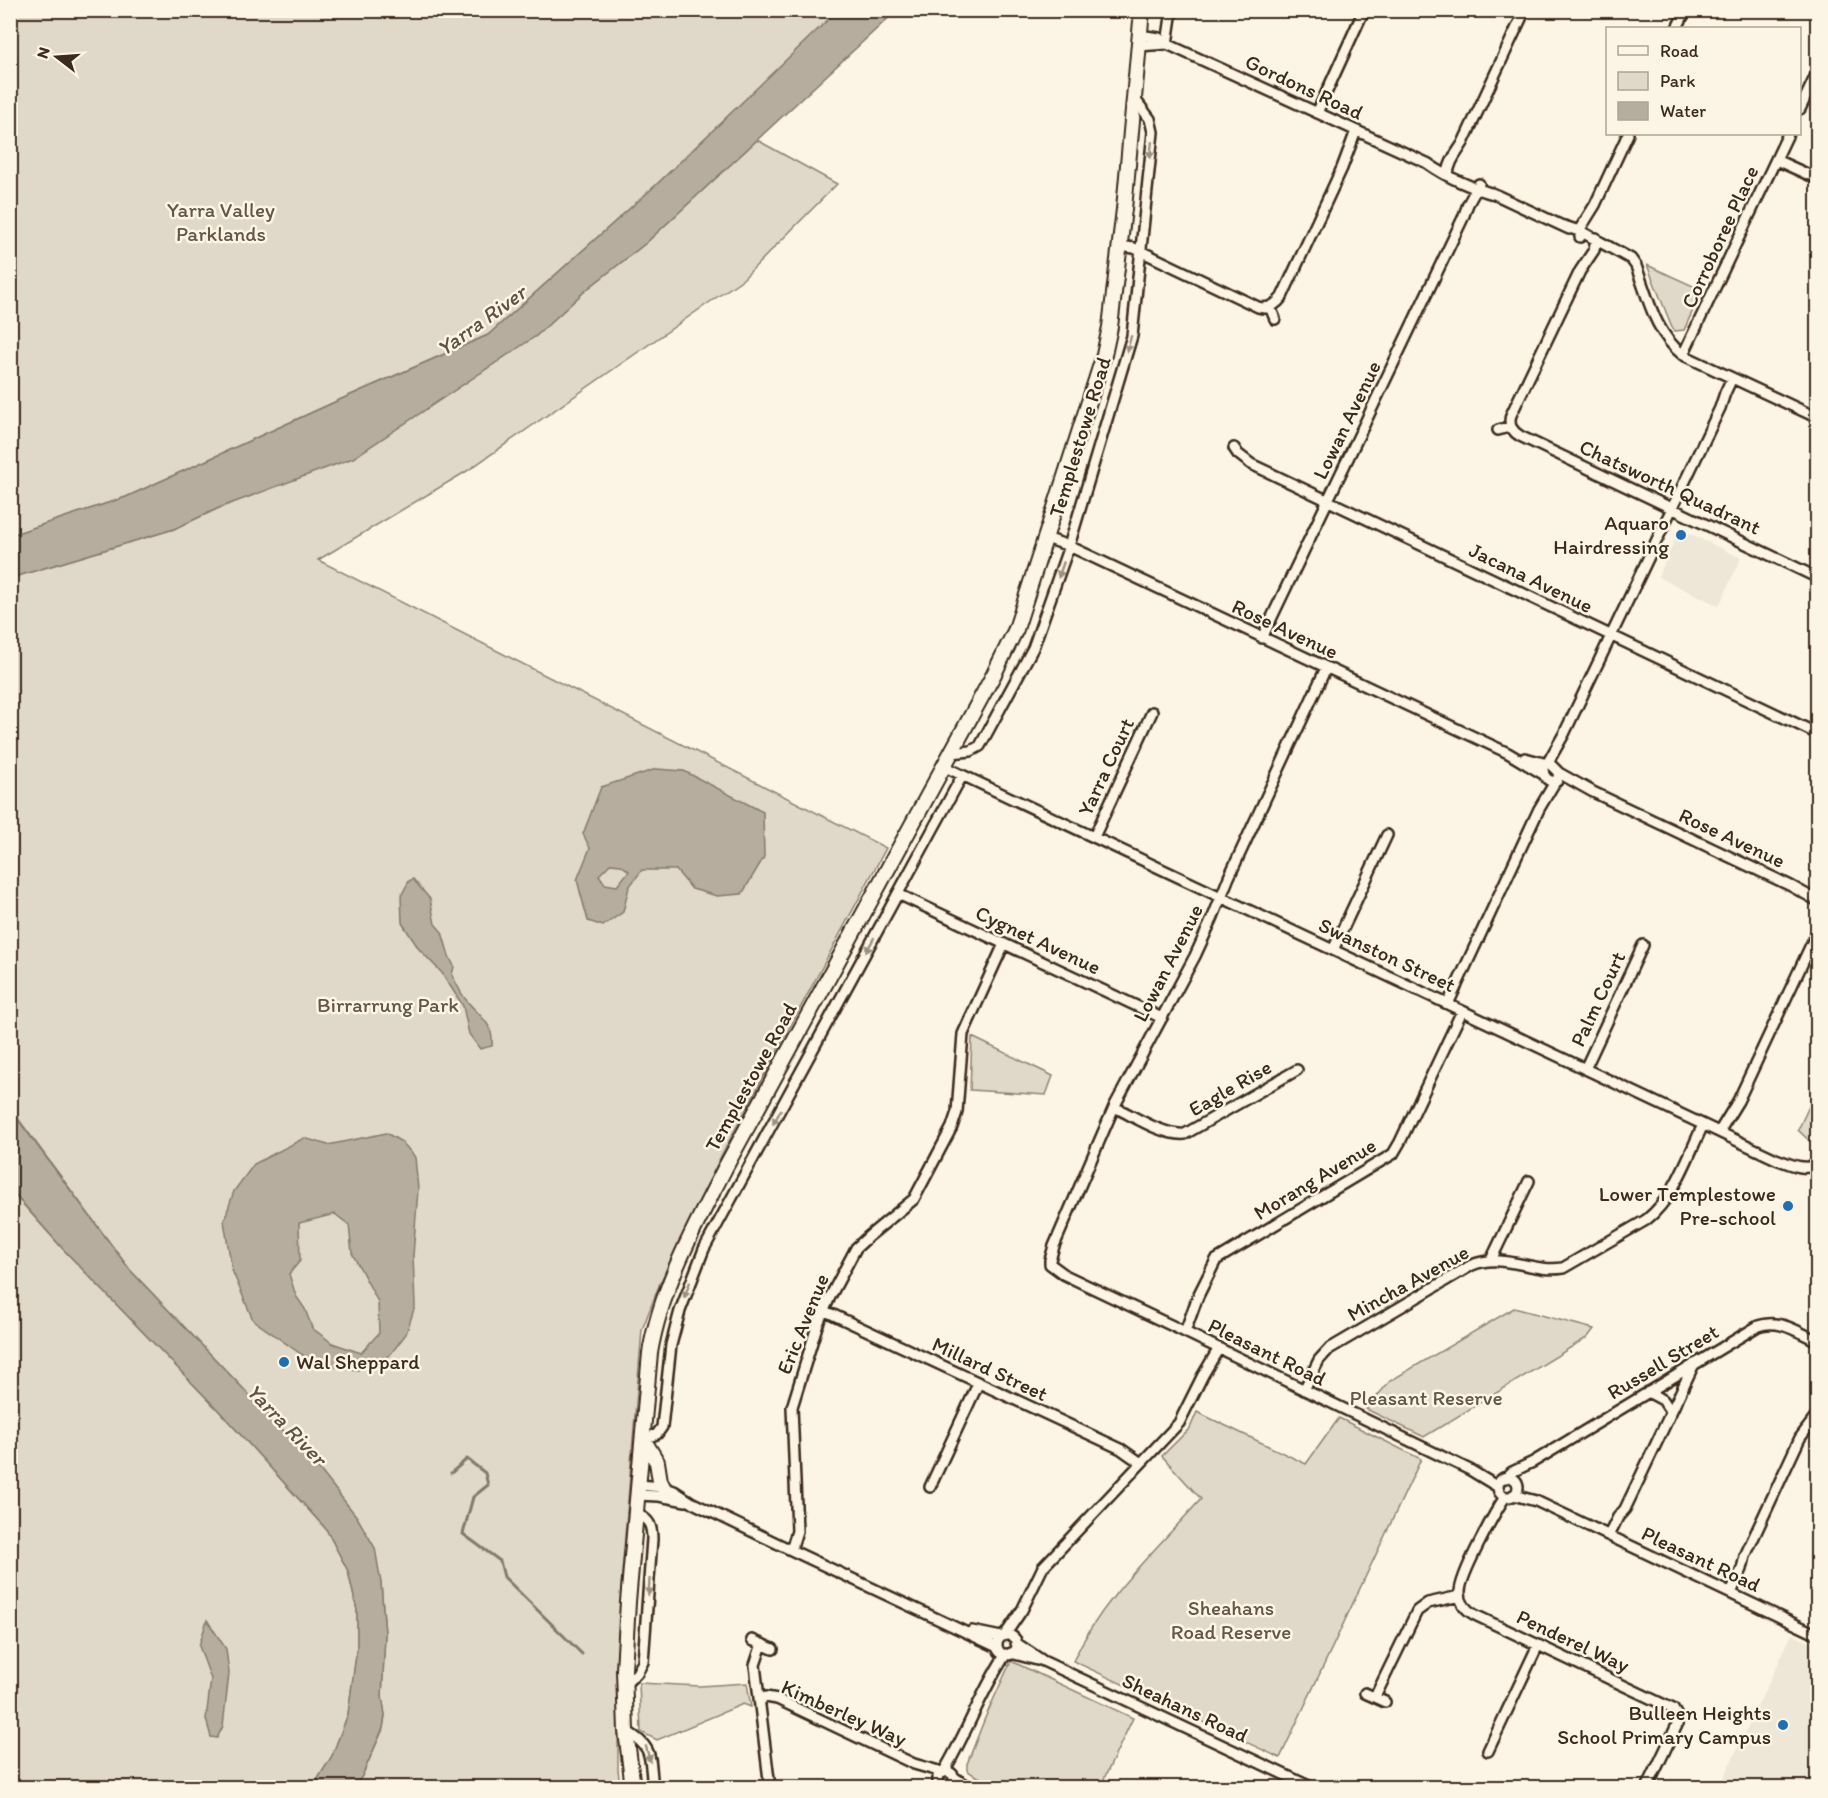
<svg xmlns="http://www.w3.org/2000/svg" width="1828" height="1798" font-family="Itim,sans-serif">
  <rect width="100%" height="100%" fill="#fcf5e5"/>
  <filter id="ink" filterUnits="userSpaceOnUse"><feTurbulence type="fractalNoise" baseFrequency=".0167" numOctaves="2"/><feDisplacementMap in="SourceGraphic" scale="12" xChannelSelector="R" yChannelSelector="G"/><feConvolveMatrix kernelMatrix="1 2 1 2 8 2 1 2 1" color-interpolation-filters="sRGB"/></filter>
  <g filter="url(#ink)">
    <path fill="#eee6d6" d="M 1680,529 L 1741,558 L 1719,606 L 1658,577 Z
      M 1792,1634 L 1817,1646 L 1817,1787 L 1719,1787 Z"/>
    <path fill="#e0d8c8" stroke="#8e8173" stroke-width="1.5" d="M 10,11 L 838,11 L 656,185 L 488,335 L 337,401 L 126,497 L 11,535 Z
      M 757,140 L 837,184 L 743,279 L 467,471 L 318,560 L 886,848 L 722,1154 L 660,1283 L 642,1330 L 622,1573 L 618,1679 L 618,1769 L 620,1787 L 355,1787 L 362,1776 L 383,1729 L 385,1715 L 382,1697 L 385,1634 L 381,1583 L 316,1465 L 130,1270 L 11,1109 L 11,578 L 174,529 L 219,508 L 536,336 L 586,290 L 646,243 Z
      M 1647,265 L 1702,290 L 1684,330 L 1675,331 L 1672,327 Z
      M 972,1037 L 1053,1076 L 1046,1095 L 970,1090 Z
      M 1817,1089 L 1817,1148 L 1798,1130 Z
      M 10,1190 L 63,1249 L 220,1412 L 326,1529 L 348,1571 L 357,1610 L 357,1648 L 348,1714 L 332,1756 L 313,1787 L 11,1787 Z
      M 1514,1308 L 1594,1329 L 1588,1337 L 1424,1437 L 1366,1409 L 1390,1381 Z
      M 1197,1412 L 1306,1464 L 1339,1418 L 1421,1459 L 1280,1758 L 1073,1661 C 1102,1598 1156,1550 1201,1499 L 1162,1456 L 1190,1428 Z
      M 1011,1661 L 1133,1718 L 1100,1787 L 1001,1787 L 974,1775 L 967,1770 L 967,1764 L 985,1718 Z
      M 639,1683 L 700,1686 L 747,1683 L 751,1707 L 743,1704 L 657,1740 L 641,1732 Z"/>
    <path fill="#b7ad9e" stroke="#85796b" stroke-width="1.5" fill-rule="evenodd" d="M 838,10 L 896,11 L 646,243 L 586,290 L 536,336 L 353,458 L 219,508 L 174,529 L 11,578 L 11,535 L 126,497 L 337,401 L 488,335 L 656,185 Z
      M 656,769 L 684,771 L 763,812 L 764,857 L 742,894 L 717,896 L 692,889 L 676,870 L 642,870 L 629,887 L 623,912 L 603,926 L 588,921 L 577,880 L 590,848 L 583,834 L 601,787 ZM 610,864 L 621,865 L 629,871 L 617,886 L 605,884 L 599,875 Z
      M 413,879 L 430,899 L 435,924 L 442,932 L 449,956 L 454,966 L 452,975 C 456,983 461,994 467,1001 C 480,1017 494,1023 492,1046 L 480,1049 L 469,1034 L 463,1006 L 442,973 L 419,949 L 402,923 L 401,896 L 409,881 Z
      M 10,1109 L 130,1270 L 316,1465 L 357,1517 L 375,1548 L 381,1583 L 385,1634 L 382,1696 L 385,1715 L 383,1728 L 362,1776 L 355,1787 L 313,1787 L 332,1756 L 348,1714 L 357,1648 L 357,1610 L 348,1571 L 326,1529 L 220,1412 L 63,1249 L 11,1190 Z
      M 386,1133 L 402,1142 L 415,1157 L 418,1189 L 413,1256 L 415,1306 L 406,1334 L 390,1355 L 358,1370 L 322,1365 L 301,1354 L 253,1320 L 232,1270 L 224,1221 L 234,1191 L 254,1164 L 304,1138 L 328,1145 ZM 335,1214 L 349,1225 L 352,1253 L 378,1302 L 379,1333 L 361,1353 L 332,1343 L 312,1328 L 305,1309 L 296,1296 L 289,1274 L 300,1261 L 299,1223 Z
      M 207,1620 L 226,1649 L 229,1673 L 223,1726 L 217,1738 L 211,1737 L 206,1719 L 211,1679 L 199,1646 Z"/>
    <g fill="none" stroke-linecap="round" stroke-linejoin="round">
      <path stroke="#85796b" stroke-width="3" d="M 451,1473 L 467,1459 L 485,1473 L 488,1485 L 473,1497 L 463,1534 L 500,1561 L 504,1577 L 582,1654"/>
      <g stroke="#3b2a1e" stroke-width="14">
        <path id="street" d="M 1677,28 L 1686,10
          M 1139,35 L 1159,38 L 1167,44 L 1427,163 C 1448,178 1472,188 1497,195
          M 1167,44 L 1172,10
          M 1138,46 L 1167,44
          M 1800,109 L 1818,71
          M 1317,113 L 1364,10
          M 1776,160 L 1818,179
          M 1448,176 C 1448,163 1457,153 1463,143 L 1525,10
          M 1492,193 L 1569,229
          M 1564,226 L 1582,232 L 1631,259 L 1636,266 C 1648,298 1655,333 1683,355 L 1818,418
          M 1580,237 L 1580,229 L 1595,205 L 1628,134
          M 1596,238 L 1594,250 L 1580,271 L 1511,415 C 1508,425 1512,431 1520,436 L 1818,578
          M 1119,246 L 1134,248 L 1258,307 C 1268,310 1276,305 1282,297 L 1342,168 L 1356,131
          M 1270,307 L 1275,319
          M 1683,355 L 1788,134
          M 1498,430 L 1510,427
          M 1234,448 L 1238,454 L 1251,464 L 1818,734
          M 1046,538 L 1069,546 L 1508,753 L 1543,774
          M 1262,638 L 1463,218 L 1468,204 L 1479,184
          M 951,753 L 971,751 L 980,746 L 1033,648 L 1069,546 L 1132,336 L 1153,132 L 1150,119 L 1134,98
          M 1525,758 L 1551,765 L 1559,773 L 1557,781 C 1549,783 1543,777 1543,769
          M 1547,764 L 1564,734 L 1720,408 L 1725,393 L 1732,378
          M 943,766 L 1776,1159 C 1790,1164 1803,1171 1818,1165
          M 1559,773 L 1593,792 L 1791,886 L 1818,901
          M 1094,837 L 1152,712
          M 898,894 L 1162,1018
          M 1333,950 L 1387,835
          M 1448,1004 L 1539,809 L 1555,782
          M 1585,1069 L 1643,945
          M 1114,1107 C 1134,1116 1163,1136 1185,1134 L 1297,1070
          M 1719,1132 L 1738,1101 L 1818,930
          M 1491,1260 L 1529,1181
          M 1050,1264 L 1050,1260 L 1054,1246 L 1114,1107 L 1195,956 L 1213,917 L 1229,877 L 1326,668
          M 1050,1264 L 1065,1275 L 1181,1330 L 1470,1470 L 1498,1487
          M 823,1310 L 1121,1449 L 1141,1463
          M 1185,1332 L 1198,1296 L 1216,1260 L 1393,1154 L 1400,1142 L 1462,1011
          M 1304,1390 L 1319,1360 L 1329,1349 L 1472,1265 C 1502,1252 1532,1273 1563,1268 L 1646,1220 C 1675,1197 1687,1158 1703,1125
          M 1648,1392 L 1663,1400 L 1671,1412
          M 643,1439 L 657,1434 L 662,1427 L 671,1345 L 680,1311 L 704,1249 L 962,776
          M1498 1487a10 10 0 1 1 20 0a10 10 0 1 1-20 0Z
          M 1506,1478 L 1512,1472 L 1533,1462 L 1758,1326 C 1779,1318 1798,1332 1818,1341
          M 638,1485 L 663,1487 L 674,1491 L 691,1502 L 791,1550 L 997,1647
          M 930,1487 L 978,1384
          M 637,1495 L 659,1496 L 686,1501
          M 1513,1495 L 1536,1501 L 1818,1635
          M 1505,1497 C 1495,1512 1459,1577 1460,1593 C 1460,1603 1466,1610 1475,1615 L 1673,1709 L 1677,1716 L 1677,1725 L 1647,1788
          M 1609,1535 L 1618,1517 L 1625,1509 L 1694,1364
          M 791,1550 L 797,1531 L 792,1407 L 817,1326 L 830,1297 L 856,1248 L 869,1236 L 914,1199 L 952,1127 L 957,1112 L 963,1034 L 1004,944
          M 1731,1593 L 1742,1569 L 1745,1556 L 1800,1438 L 1818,1414
          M 972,1631 L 1001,1637
          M 1005,1635 L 1022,1610 L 1043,1567 L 1179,1423 L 1203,1375 L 1219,1348
          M997 1645a10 10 0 1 1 20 0a10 10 0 1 1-20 0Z
          M 752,1640 L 773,1649
          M 1016,1643 L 1043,1661 L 1313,1788
          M 762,1644 L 755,1665 L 770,1788
          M 1011,1653 L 1037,1660
          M 624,1685 L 637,1673 L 643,1662 L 652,1539 C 652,1525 649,1519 636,1514
          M 1365,1693 L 1385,1702
          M 1375,1697 L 1417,1611 L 1428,1603 L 1460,1596
          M 759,1701 L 766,1697 L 777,1699 L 914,1764 L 942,1772
          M 626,1731 C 655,1748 649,1757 653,1788
          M 1488,1751 L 1538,1645
          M 944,1771 C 967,1733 981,1691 1006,1654
          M 955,1778 L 971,1788
          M 942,1788 L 938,1783 L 938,1776 C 948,1765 961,1777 950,1788"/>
      </g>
      <g stroke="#3b2a1e" stroke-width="18">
        <path id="primary" d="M 643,1439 L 657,1462 L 660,1481 L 663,1487
          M 633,1788 L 626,1731 L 624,1670 L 628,1602 L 650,1353 C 661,1287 695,1227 725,1168 L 994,674 L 1016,629 L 1104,355 L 1110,327 L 1124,209 L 1142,10"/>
      </g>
      <use href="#street" stroke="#fcf5e5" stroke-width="9"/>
      <use href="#primary" stroke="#fcf5e5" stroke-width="14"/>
    </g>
    <defs><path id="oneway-solid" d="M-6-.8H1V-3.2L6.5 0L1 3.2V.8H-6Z" transform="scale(1.5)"/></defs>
    <g fill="#9c9082">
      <use href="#oneway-solid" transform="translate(1151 150) rotate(96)"/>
      <use href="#oneway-solid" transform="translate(1129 344) rotate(105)"/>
      <use href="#oneway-solid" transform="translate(1061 570) rotate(109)"/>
      <use href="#oneway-solid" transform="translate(870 945) rotate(119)"/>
      <use href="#oneway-solid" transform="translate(777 1117) rotate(119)"/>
      <use href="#oneway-solid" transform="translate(687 1290) rotate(110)"/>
      <use href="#oneway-solid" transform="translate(649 1587) rotate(94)"/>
      <use href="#oneway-solid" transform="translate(648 1754) rotate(75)"/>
    </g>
  </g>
  <g fill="#1f6fb2" stroke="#fcf5e5" stroke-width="2">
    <circle cx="1681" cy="535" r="6"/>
    <circle cx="1788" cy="1206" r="6"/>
    <circle cx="284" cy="1362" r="6"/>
    <circle cx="1783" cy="1725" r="6"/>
  </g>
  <g text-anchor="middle" stroke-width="5" stroke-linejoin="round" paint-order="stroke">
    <g font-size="21" fill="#3b2a1e" stroke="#fcf5e5">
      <text transform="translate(1304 87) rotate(25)" y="7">Gordons Road</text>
      <text transform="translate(1720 237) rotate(-65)" y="7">Corroboree Place</text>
      <text transform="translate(1347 420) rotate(-64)" y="7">Lowan Avenue</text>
      <text transform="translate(1080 437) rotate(-73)" y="7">Templestowe Road</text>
      <text transform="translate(1670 487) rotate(25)" y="7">Chatsworth Quadrant</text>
      <text transform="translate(1531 578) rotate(26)" y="7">Jacana Avenue</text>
      <text transform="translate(1285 629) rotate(25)" y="7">Rose Avenue</text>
      <text transform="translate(1106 767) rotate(-65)" y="7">Yarra Court</text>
      <text transform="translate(1732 838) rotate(25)" y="7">Rose Avenue</text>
      <text transform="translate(1038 940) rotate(25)" y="7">Cygnet Avenue</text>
      <text transform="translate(1387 955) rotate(25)" y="7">Swanston Street</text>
      <text transform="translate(1168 963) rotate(-63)" y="7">Lowan Avenue</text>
      <text transform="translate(1598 999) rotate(-65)" y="7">Palm Court</text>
      <text transform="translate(751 1077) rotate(-61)" y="7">Templestowe Road</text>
      <text transform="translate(1230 1088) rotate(-30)" y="7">Eagle Rise</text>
      <text transform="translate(1315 1179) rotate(-31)" y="7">Morang Avenue</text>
      <text transform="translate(1408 1283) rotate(-29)" y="7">Mincha Avenue</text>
      <text transform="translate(803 1324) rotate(-68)" y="7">Eric Avenue</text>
      <text transform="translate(1267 1352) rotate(26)" y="7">Pleasant Road</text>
      <text transform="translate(1663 1362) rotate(-31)" y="7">Russell Street</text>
      <text transform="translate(990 1369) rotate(25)" y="7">Millard Street</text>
      <text transform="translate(1701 1559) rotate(25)" y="7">Pleasant Road</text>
      <text transform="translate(1573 1641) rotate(25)" y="7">Penderel Way</text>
      <text transform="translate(1185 1708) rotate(25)" y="7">Sheahans Road</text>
      <text transform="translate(844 1713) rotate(24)" y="7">Kimberley Way</text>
    </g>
    <g font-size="21" fill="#645648" stroke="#fcf5e5">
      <text x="221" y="217">Yarra Valley<tspan x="221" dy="24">Parklands</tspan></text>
      <text x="388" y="1012">Birrarrung Park</text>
      <text x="1426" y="1405">Pleasant Reserve</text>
      <text x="1231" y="1615">Sheahans<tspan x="1231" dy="24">Road Reserve</tspan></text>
    </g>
    <g font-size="21" fill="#3b2a1e" stroke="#fcf5e5" text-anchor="end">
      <text x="1669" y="530">Aquaro<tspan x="1669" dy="24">Hairdressing</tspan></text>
      <text x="1776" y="1201">Lower Templestowe<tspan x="1776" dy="24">Pre-school</tspan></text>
      <text x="296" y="1369" text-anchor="start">Wal Sheppard</text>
      <text x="1771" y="1720">Bulleen Heights<tspan x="1771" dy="24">School Primary Campus</tspan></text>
    </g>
    <g font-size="22" font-style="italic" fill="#605144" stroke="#fcf5e5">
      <text transform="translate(481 320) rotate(-36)" y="8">Yarra River</text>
      <text transform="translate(287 1424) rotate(46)" y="8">Yarra River</text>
    </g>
  </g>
  <rect width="1828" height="1798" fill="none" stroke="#fcf5e5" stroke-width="36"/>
  <rect x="18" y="18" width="1792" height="1762" fill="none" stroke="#3b2a1e" stroke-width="2" filter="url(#ink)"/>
  <rect x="1606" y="27" width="195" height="108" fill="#fcf5e5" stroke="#afa495" stroke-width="1.5"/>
  <rect x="1618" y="46" width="30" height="9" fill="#fcf5e5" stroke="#afa495" stroke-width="1.5"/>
  <text x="1660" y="57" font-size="18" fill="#3b2a1e">Road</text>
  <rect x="1618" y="72" width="30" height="18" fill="#e0d8c8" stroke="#afa495" stroke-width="1.5"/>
  <text x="1660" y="87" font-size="18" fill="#3b2a1e">Park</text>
  <rect x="1618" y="102" width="30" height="18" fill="#b7ad9e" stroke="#afa495" stroke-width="1.5"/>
  <text x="1660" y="117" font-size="18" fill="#3b2a1e">Water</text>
  <g transform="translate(57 57) rotate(287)" stroke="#fcf5e5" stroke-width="4.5" paint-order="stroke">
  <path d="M0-4.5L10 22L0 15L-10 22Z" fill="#3b2a1e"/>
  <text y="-9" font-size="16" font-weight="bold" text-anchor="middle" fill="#3b2a1e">N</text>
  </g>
</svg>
